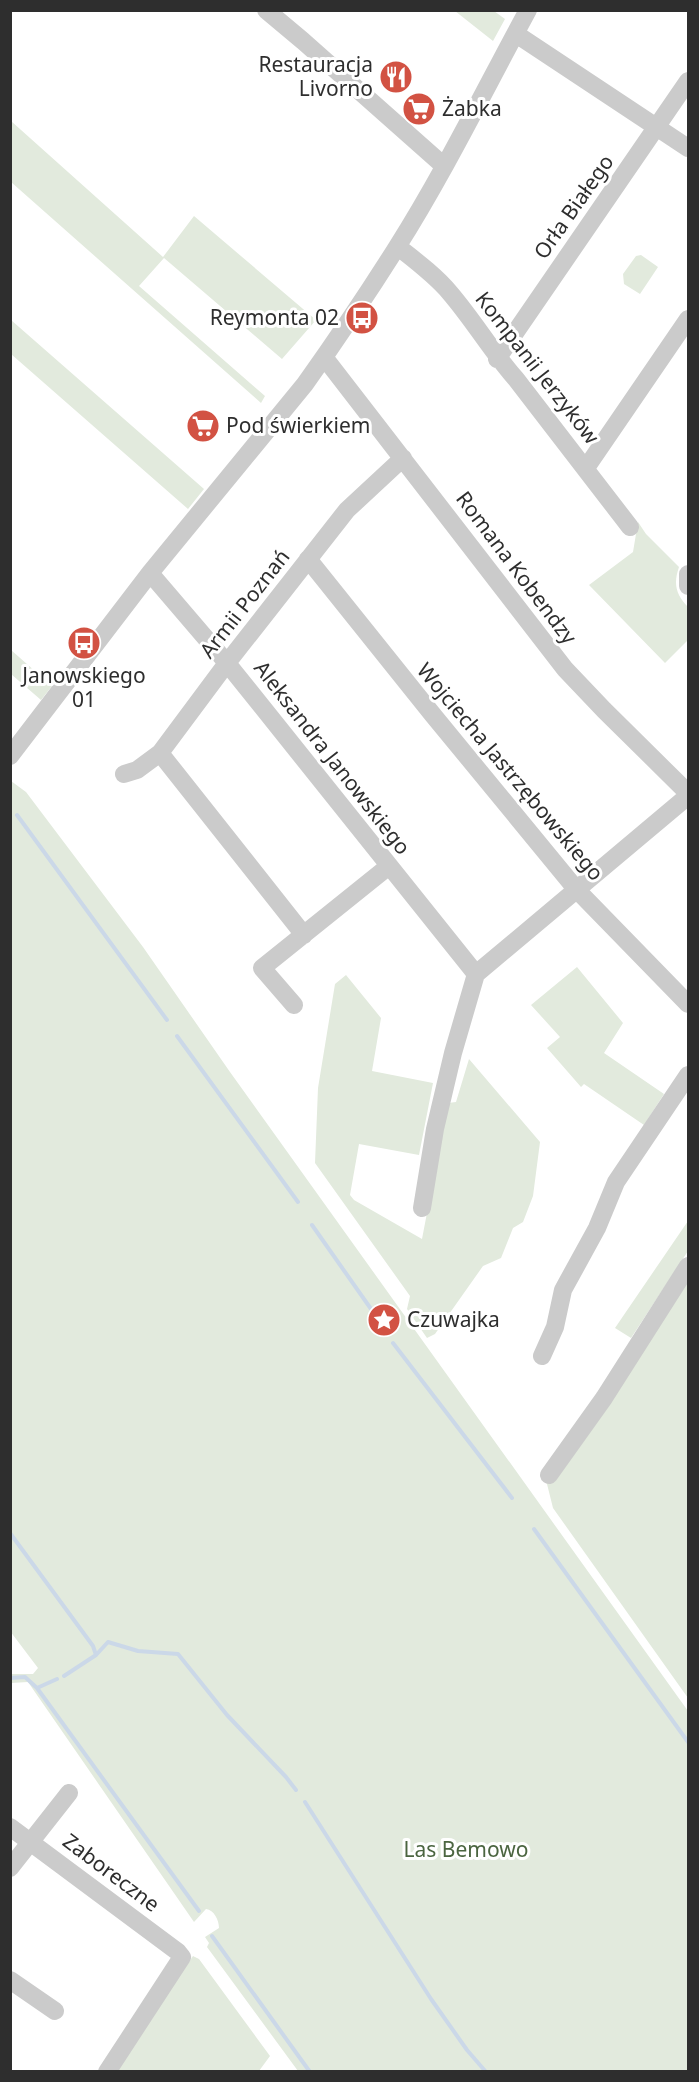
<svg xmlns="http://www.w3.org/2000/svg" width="699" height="2082" font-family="'Noto Sans',sans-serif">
  <rect width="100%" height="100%" fill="#fff"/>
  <path fill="#e2eadd" d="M 455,11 L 494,11 L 505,19 L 493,41 Z
    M 11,121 L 163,257 L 194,216 L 316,320 L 282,359 L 164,258 L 139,286 L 265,396 L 261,403 L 11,182 Z
    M 641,255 L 658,267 L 640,294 L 624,284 L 623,274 L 636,256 Z
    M 11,320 L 204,489 L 188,509 L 11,354 Z
    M 638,522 L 646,534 L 679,567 C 673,584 676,595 688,607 L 688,640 L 665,663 L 589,585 L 633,552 Z
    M 11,650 L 52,686 L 41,700 L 11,674 Z
    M 11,781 L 26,792 L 143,947 L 230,1072 L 688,1711 L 688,2071 L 298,2071 L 207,1947 L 209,1943 L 205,1937 L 219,1928 C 219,1920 214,1910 206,1909 L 194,1922 L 28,1682 L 11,1683 L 11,1674 L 33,1674 L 38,1668 L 10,1631 Z
    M 577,967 L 623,1023 L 604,1053 L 664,1094 L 644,1125 L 584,1084 L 581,1087 L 547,1048 L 560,1037 L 531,1005 Z
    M 346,975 L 381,1018 L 372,1071 L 433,1083 L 419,1155 L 359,1144 L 350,1195 L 354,1200 L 422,1239 L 448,1103 L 456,1102 L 469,1059 L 540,1142 L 533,1196 L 523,1222 L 513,1228 L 501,1258 L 483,1266 L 435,1334 L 427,1338 L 407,1309 L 410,1296 L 315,1163 L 318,1088 L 335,984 Z
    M 688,1221 L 688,1251 L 631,1338 L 615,1328 Z
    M 688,1276 L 688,1698 L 553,1508 L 546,1480 Z
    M 193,1956 L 199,1959 L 270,2056 L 259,2071 L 114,2072 Z"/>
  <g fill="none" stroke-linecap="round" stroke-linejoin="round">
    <path stroke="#cbd8e8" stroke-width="4" d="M 17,815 L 167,1020
      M 177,1036 L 298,1202
      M 312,1225 L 371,1309
      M 393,1343 L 512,1498
      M 534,1529 L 688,1742
      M 10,1533 L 93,1646 L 96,1655
      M 64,1676 L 96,1655 L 108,1642 L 138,1651 L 178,1654 L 227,1715 L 286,1777 L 296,1790
      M 10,1678 L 25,1677 L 37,1688 L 199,1911
      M 37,1688 L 57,1679
      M 305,1802 L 431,1999 L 467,2050 L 486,2072
      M 212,1936 L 310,2072"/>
    <path stroke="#cbcbcb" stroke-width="18" d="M 266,10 L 303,41 L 444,166
      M 516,34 L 688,148
      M 398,247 C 416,261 436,276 450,293 C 474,321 492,352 516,379 L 630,527
      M 324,357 L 565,669 L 604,710 L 688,793
      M 497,359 L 688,81
      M 586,468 L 688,319
      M 308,559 L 433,715 L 576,889 L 688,1004
      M 150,573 L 227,663 L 476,974
      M 688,574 L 688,586
      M 160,753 L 304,935
      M 10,756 L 150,573 L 305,384 C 337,339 368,293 397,247 C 445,171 485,89 528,10
      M 124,774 L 137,770 L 160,753 L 227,663 L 347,510 L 403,458
      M 476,974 L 688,796
      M 294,1005 L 262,968 L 389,866
      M 422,1208 L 435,1129 L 453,1053 L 476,974
      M 542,1356 L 555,1327 L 563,1290 L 597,1228 L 616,1182 L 688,1075
      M 549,1475 L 604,1398 L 688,1266
      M 10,1827 L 178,1952 L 182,1957 L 107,2072
      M 10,1868 L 69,1793
      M 10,1980 L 55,2011"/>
  </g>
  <defs>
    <g id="restaurant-disc" transform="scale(1.725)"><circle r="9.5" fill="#d25243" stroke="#fff"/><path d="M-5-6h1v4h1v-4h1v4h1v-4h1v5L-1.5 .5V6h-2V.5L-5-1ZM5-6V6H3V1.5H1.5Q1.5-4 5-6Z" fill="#fff"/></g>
    <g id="supermarket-disc" transform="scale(1.725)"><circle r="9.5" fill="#d25243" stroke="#fff"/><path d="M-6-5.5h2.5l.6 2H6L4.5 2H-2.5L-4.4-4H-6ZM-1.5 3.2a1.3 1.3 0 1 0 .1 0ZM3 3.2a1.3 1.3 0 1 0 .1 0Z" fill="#fff"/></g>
    <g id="bus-disc" transform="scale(1.725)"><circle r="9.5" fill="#d25243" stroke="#fff"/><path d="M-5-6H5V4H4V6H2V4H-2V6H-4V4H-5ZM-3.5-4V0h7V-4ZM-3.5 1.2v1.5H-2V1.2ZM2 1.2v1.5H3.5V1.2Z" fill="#fff"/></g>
    <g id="sight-disc" transform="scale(1.725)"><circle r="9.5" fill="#d25243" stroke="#fff"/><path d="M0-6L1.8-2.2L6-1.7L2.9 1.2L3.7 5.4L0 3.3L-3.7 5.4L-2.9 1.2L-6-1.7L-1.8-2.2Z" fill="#fff"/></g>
  </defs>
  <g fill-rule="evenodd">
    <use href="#restaurant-disc" x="396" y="77"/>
    <use href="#supermarket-disc" x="419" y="109"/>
    <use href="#bus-disc" x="362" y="318"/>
    <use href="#supermarket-disc" x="203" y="426"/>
    <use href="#bus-disc" x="84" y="643"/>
    <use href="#sight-disc" x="384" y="1320"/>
  </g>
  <g text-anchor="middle" stroke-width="6" stroke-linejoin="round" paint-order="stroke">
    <g font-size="21" fill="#2e2e2e" stroke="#fff" text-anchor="start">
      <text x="373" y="72" text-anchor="end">Restauracja<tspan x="373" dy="24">Livorno</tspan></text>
      <text x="442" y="116">Żabka</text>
      <text x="339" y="325" text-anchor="end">Reymonta 02</text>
      <text x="226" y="433">Pod świerkiem</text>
      <text x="84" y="683" text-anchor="middle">Janowskiego<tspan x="84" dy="24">01</tspan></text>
      <text x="407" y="1327">Czuwajka</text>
    </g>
    <g font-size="21" fill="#2e2e2e" stroke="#fff">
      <text transform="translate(574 207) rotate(-55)" y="7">Orła Białego</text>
      <text transform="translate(537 368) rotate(52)" y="7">Kompanii Jerzyków</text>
      <text transform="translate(516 568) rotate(53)" y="7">Romana Kobendzy</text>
      <text transform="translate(245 604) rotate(-52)" y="7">Armii Poznań</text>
      <text transform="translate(332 758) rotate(52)" y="7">Aleksandra Janowskiego</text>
      <text transform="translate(510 772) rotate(50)" y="7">Wojciecha Jastrzębowskiego</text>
      <text transform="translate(111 1873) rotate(37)" y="7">Zaboreczne</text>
    </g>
    <g font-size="21" fill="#4b6540" stroke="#fff">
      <text x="466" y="1857">Las Bemowo</text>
    </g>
  </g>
  <rect width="699" height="2082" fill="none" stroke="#2e2e2e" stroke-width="24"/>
</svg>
